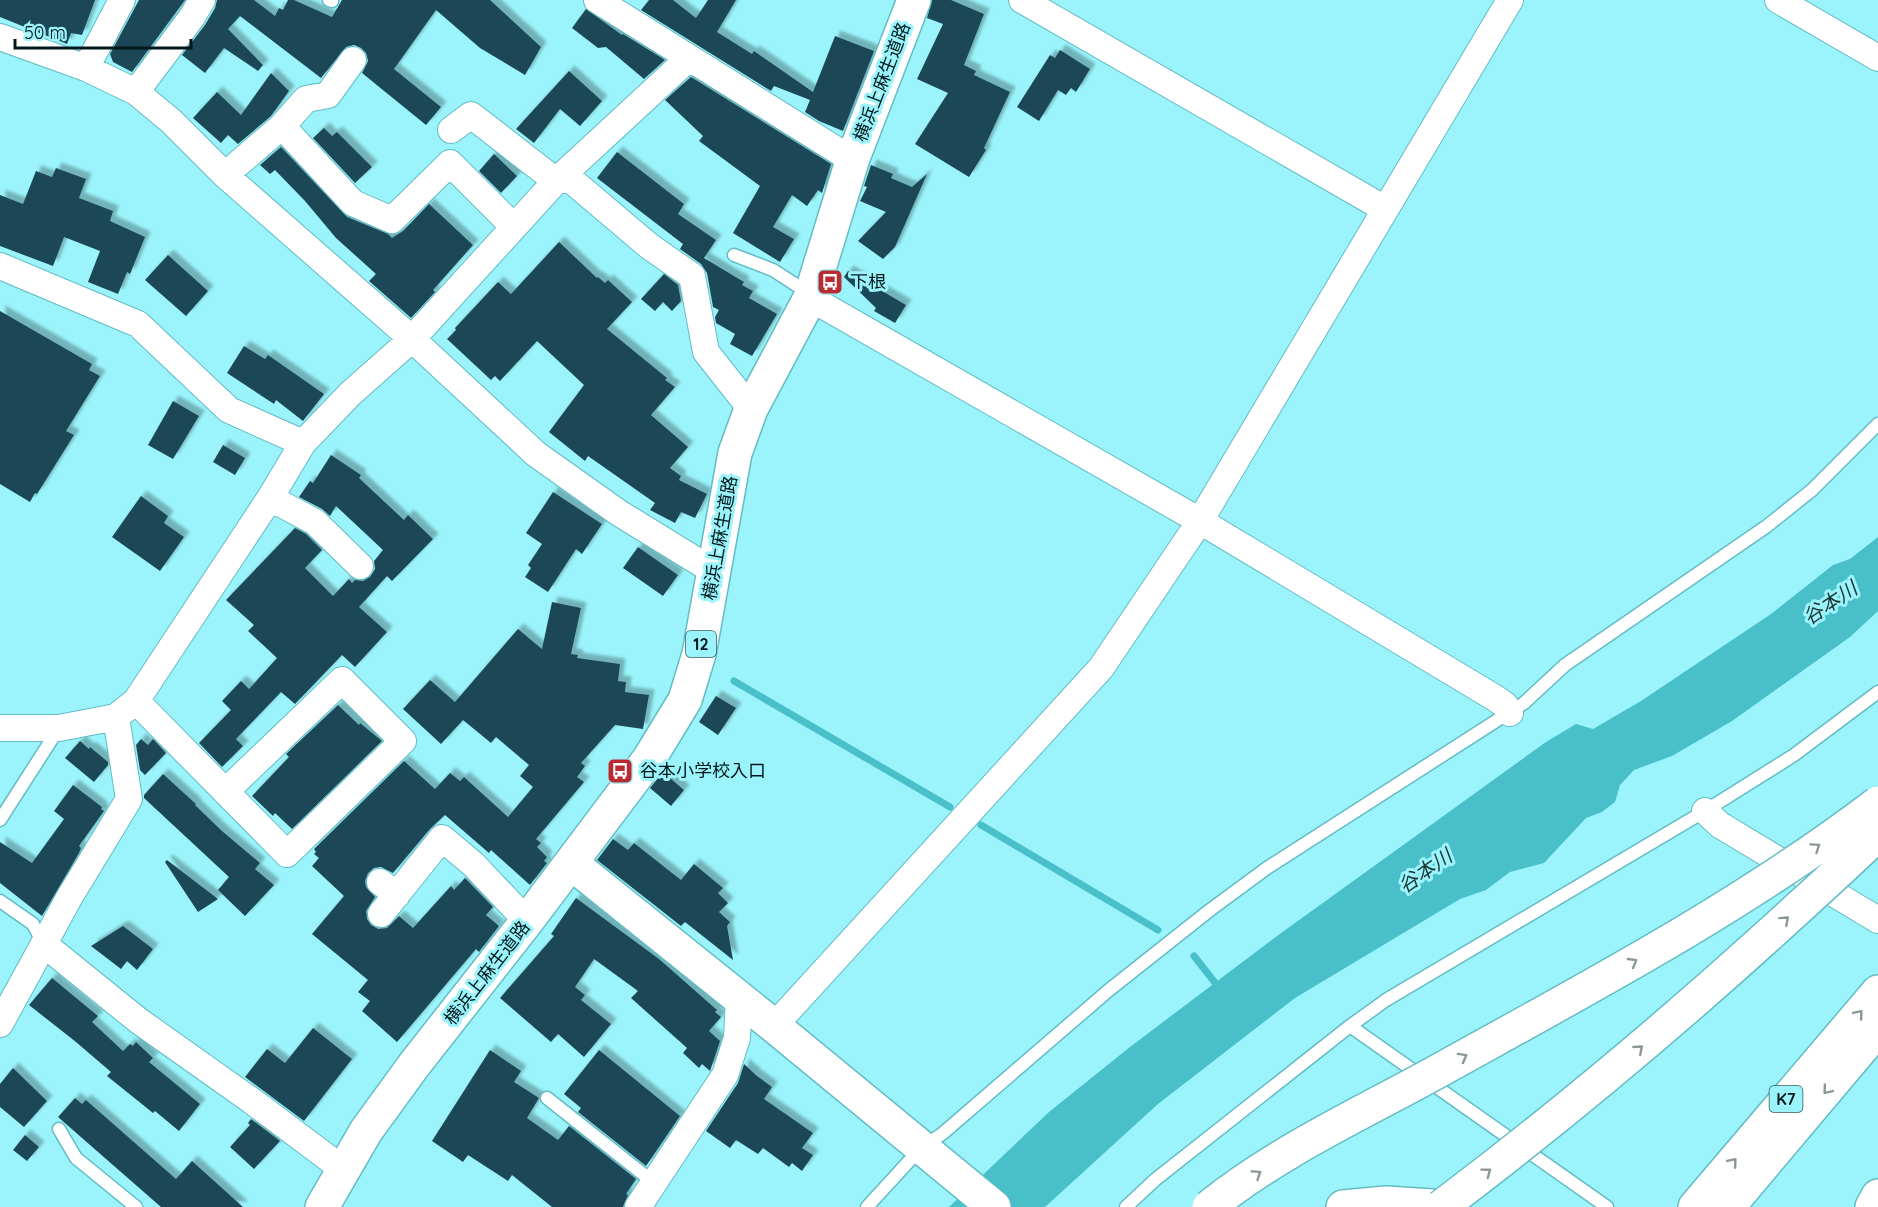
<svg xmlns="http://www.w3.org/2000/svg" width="1878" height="1207" font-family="Quicksand,'Noto Sans JP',sans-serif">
  <defs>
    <filter id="shadow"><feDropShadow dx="5.5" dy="-5.5" stdDeviation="1.5" flood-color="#0004"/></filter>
  </defs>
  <rect width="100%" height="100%" fill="#9bf4fc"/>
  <path fill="#49bfca" d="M 1878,537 L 1878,611 L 1850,637 L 1732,721 L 1672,756 L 1634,770 L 1620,785 L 1615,802 L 1602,812 L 1586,818 L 1544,863 L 1510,872 L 1486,890 L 1460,899 L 1295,998 L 1158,1104 L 1045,1207 L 949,1207 L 1049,1112 L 1130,1047 L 1277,936 L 1546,742 L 1576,724 L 1593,729 L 1641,701 L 1771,614 L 1833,565 L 1850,559 Z"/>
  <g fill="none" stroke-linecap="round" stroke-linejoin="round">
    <path stroke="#49bfca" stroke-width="7" d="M 734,681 L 950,807
      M 981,825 L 1158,930
      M 1194,956 L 1220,989"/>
  </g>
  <path fill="#1e4756" filter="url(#shadow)" d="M 0,0 L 95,0 L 82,35 L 71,33 L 67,44 L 0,17 Z
    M 139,0 L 185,0 L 132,72 L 113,62 L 110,54 Z
    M 217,0 L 254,0 L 275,16 L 279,8 L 283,10 L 288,0 L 294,0 L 332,17 L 342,0 L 490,0 L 541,47 L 525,75 L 480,48 L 436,10 L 394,69 L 441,107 L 426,125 L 362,73 L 368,61 L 366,53 L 361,48 L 354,45 L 346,47 L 321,78 L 240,16 L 228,29 L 263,65 L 258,71 L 224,48 L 205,73 L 182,55 L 205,25 L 215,8 Z
    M 649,0 L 673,0 L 696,18 L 708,0 L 736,0 L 717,32 L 752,54 L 754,51 L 813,92 L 835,36 L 874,51 L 843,131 L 819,121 L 805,112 L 810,100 L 774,86 L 771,91 L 641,10 Z
    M 932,0 L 951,0 L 984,14 L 964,65 L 976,71 L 974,75 L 1010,92 L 984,148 L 986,150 L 969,177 L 915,144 L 948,93 L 917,79 L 943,24 L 927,18 Z
    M 586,9 L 622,35 L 623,34 L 665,60 L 644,79 L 606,47 L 598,48 L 572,28 Z
    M 1060,50 L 1090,69 L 1076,92 L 1071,88 L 1066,95 L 1058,90 L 1039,121 L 1017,107 L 1050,55 L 1055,58 Z
    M 569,71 L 602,101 L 580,126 L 560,109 L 534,143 L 516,129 Z
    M 271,73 L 289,91 L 271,116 L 238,144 L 228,135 L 221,143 L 193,118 L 217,92 L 241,115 Z
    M 691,77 L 831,164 L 822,193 L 818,190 L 807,206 L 792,195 L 773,227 L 794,239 L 780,262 L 733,233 L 760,186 L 699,141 L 703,136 L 665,100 Z
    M 324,128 L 332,136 L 337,132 L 372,167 L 355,183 L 313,138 Z
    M 281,147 L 347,217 L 388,234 L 392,238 L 403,231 L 429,204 L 473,245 L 433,290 L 435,292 L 411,318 L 369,281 L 376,274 L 336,238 L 305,201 L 275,170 L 270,174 L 260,165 Z
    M 617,152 L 684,204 L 678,214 L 716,240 L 704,258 L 744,282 L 742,285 L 753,291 L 749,298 L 777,314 L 752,356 L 730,344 L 735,334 L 716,323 L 715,317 L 719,310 L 713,307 L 707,273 L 701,264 L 680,249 L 683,244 L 597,178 Z
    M 494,154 L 517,176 L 501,193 L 479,171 Z
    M 871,165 L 893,174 L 891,178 L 912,187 L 927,174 L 895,247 L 883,259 L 858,241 L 886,212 L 860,201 L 867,187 L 864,186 Z
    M 56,168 L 86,179 L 79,198 L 113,211 L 110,221 L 145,237 L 130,274 L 127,272 L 118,294 L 88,282 L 100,251 L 64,237 L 53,266 L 0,246 L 0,195 L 23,204 L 36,171 L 52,177 Z
    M 559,242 L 597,278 L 598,277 L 605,283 L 608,280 L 632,302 L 607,329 L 667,378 L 665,380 L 675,387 L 651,415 L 688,447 L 670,468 L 681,476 L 679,480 L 707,494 L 695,518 L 681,512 L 675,523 L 650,510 L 655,503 L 588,456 L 585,461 L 549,432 L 584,385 L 537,341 L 500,381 L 495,376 L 491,380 L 447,339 L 456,330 L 455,328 L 498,282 L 511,294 Z
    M 168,255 L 208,291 L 186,316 L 145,280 Z
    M 848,271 L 906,305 L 895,323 L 874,311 L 876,308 L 844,277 Z
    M 664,274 L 678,285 L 681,301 L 672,311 L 663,302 L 655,311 L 641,299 Z
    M 0,311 L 92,364 L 89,370 L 100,376 L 66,431 L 74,435 L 37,494 L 35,493 L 30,502 L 0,484 Z
    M 244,346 L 265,359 L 268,355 L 324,394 L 303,421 L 276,400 L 274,404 L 227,373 Z
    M 173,401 L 199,416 L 173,459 L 148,445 Z
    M 223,445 L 245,458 L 235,475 L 213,462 Z
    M 331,455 L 361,475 L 359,478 L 404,520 L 408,515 L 433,539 L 392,581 L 387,576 L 359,607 L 387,632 L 355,667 L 342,655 L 295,704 L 281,692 L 236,739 L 243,746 L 222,767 L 199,743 L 231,710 L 222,701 L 241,681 L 249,689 L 277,658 L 248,631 L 254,625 L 226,600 L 295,528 L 306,534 L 322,550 L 305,568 L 333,596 L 349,579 L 352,583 L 355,580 L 363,581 L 370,577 L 375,569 L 374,561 L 383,550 L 336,506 L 330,516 L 322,509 L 299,497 L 310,481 L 313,483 Z
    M 553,492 L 602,524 L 582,554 L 576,549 L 548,592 L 525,577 L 531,568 L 528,565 L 542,544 L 526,533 Z
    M 141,496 L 168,516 L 164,523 L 184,537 L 160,571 L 112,537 Z
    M 638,547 L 678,575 L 663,596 L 623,568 Z
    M 552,602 L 581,608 L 571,654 L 578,655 L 577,658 L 620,664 L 618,681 L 626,682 L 625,692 L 649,695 L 643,729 L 615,725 L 581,763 L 585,766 L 577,777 L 584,782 L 536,839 L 541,843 L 537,847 L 547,857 L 544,861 L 547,863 L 530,885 L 491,850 L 489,853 L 445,815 L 430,829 L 393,873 L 381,867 L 374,868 L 368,873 L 365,881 L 366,887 L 375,897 L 366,911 L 367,919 L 371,925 L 378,929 L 387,928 L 399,916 L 413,928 L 451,886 L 454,890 L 465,878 L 493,907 L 486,915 L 499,926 L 479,952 L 476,949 L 397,1042 L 362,1011 L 370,1001 L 358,992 L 368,980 L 312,934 L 344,896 L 312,866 L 319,858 L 314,854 L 316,852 L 314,849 L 404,761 L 435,789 L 450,773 L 460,781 L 464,777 L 508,817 L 533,787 L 520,776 L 529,765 L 496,737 L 491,743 L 463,720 L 441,744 L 403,709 L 430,680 L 455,702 L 518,629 L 542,649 Z
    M 716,696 L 736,708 L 718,735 L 699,722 Z
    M 338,705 L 359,725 L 360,723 L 382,741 L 292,829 L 275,813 L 273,816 L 252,796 L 289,757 L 286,754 Z
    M 141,739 L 148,745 L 153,739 L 166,753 L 145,775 L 140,770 L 136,745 Z
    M 80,741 L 89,749 L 90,747 L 108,762 L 108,765 L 94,782 L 65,758 Z
    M 663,772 L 684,790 L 671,806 L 650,788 Z
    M 163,774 L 196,804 L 195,805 L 222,831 L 260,863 L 255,869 L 274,885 L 245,916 L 218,890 L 229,877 L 144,798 L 144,795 Z
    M 73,785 L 102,807 L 101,809 L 104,811 L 79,846 L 81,848 L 79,853 L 42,916 L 0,883 L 0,842 L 32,863 L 64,819 L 54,811 Z
    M 613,839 L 628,850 L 634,843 L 681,880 L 694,864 L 723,888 L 718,893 L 728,903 L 719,912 L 730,922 L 727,926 L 733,960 L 685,922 L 681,926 L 597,860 Z
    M 167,860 L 218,899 L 198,912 L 165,862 Z
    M 576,898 L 659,959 L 717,1010 L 715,1012 L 721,1017 L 709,1031 L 720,1041 L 710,1071 L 702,1064 L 699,1068 L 683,1053 L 687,1048 L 631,998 L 638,991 L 594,959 L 575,987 L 585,995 L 581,1000 L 611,1024 L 584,1057 L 558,1034 L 551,1042 L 500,998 L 554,936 L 551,934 Z
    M 123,926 L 153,949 L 137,970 L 127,961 L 121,969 L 91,946 Z
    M 52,978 L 98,1016 L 92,1022 L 123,1051 L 130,1044 L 133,1046 L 136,1042 L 153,1058 L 149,1062 L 200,1104 L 179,1131 L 155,1111 L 153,1113 L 107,1076 L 111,1072 L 76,1042 L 29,1005 Z
    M 313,1028 L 352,1059 L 304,1121 L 245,1077 L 267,1049 L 285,1063 Z
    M 490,1050 L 521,1071 L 514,1082 L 539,1098 L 527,1118 L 558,1140 L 569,1126 L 636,1179 L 626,1194 L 628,1195 L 623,1207 L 552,1207 L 512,1175 L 508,1181 L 468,1155 L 463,1162 L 432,1141 Z
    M 599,1050 L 680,1116 L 646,1166 L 578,1112 L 581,1108 L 564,1094 Z
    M 744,1064 L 757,1076 L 772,1087 L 764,1099 L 813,1133 L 802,1148 L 813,1155 L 802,1171 L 792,1163 L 789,1167 L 763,1148 L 758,1154 L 736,1140 L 730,1148 L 706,1131 L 738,1083 Z
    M 13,1068 L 47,1101 L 24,1127 L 0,1107 L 0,1084 Z
    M 75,1098 L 82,1104 L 86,1100 L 176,1179 L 192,1161 L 243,1207 L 161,1207 L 58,1117 Z
    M 251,1119 L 280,1141 L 254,1169 L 230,1147 L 250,1125 L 248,1123 Z
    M 25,1135 L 39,1147 L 27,1161 L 13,1150 Z"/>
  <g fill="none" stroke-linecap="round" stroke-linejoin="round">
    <g stroke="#63bcc5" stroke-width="15">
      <path id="lane" d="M 329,0 L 332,1
        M 734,255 L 773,270 L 810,294
        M 0,820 L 59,728
        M 0,901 L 33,924 L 43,943
        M 1350,1026 L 1607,1207
        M 547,1098 L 653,1182
        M 59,1129 L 76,1158 L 136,1207
        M 867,1207 L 922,1147 L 942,1134 L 1109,990 L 1210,910 L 1267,868 L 1524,703 L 1565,665 L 1767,526 L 1812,490 L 1878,424
        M 1126,1207 L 1156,1179 L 1350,1026 L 1386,1000 L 1705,811 L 1794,755 L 1878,692"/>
    </g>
    <g stroke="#63bcc5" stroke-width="28">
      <path id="street" d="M 597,0 L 843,154 L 853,158
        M 1022,0 L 1385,209
        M 1778,0 L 1878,58
        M 0,37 L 86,68 L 136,92 L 171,121 L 225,175 L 412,339 L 536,454 L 619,513 L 715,572
        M 86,68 L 122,0
        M 136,92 L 192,17 L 202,0
        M 282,126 L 353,203 L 392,220 L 450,163 L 514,227
        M 451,130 L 471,115 L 556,181 L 570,179 L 649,246 L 692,276 L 706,352 L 751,409
        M 225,175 L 282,126 L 306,99 L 328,95 L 353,60
        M 0,266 L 138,324 L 229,410 L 303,443
        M 810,298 L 1200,521 L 1495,698 L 1505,705 L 1510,713
        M 270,498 L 315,522 L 360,566
        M 136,701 L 287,854 L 403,741 L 342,680 L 226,791
        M 0,728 L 59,728 L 116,717 L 136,701 L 270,498 L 303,443 L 350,394 L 412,339 L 556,181 L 688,59
        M 1705,811 L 1720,825 L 1878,920
        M 380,882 L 397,895
        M 381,914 L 442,838 L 474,865 L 527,921
        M 45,945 L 139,1021 L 252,1101 L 344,1170
        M 0,1024 L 69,898 L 129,799 L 116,717
        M 774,1026 L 1101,668 L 1200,521 L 1510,0
        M 638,1207 L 725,1075 L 737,1038 L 739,997"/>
    </g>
    <g stroke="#63bcc5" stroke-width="36">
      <path id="secondary" d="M 571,863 L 774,1026 L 994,1207"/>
    </g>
    <g stroke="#63bcc5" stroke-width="36">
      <path id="primary" d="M 322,1207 L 366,1131 L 414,1065 L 527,921 L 649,759 L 685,700 L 699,654 L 735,453 L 751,409 L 810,298 L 853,158 L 914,0"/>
    </g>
    <g stroke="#63bcc5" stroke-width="36">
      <path id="highway" d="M 1343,1207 L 1386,1203 L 1448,1207
        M 1695,1207 L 1878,992
        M 1728,1207 L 1878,1029
        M 1872,1207 L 1878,1196"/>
    </g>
    <use href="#lane" stroke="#fff" stroke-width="12"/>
    <use href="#street" stroke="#fff" stroke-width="26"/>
    <use href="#secondary" stroke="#fff" stroke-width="33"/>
    <use href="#primary" stroke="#fff" stroke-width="33"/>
    <use href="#highway" stroke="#fff" stroke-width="33"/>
    <g stroke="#63bcc5" stroke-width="36" stroke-linecap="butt">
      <path id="highway-bridge" d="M 1209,1207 C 1276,1153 1356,1116 1431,1075 C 1584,990 1739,909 1878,803
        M 1441,1207 C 1555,1121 1665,1029 1771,933 C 1807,900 1843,868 1878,834"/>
    </g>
    <use href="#highway-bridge" stroke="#fff" stroke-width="33"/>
  </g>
  <defs><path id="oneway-chevron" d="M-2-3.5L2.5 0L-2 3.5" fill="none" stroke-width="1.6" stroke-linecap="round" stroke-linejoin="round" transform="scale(1.5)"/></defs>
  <g stroke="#8c9798">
    <use href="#oneway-chevron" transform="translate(1816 847) rotate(-34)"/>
    <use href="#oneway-chevron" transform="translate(1785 920) rotate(-42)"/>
    <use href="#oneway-chevron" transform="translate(1633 962) rotate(-30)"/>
    <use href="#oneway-chevron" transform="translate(1859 1014) rotate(-50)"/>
    <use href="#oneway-chevron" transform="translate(1639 1049) rotate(-41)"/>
    <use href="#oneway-chevron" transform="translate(1463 1057) rotate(-29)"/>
    <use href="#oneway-chevron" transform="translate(1827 1090) rotate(130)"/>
    <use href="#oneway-chevron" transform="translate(1733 1162) rotate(-50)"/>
    <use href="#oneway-chevron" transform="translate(1487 1172) rotate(-37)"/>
    <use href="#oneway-chevron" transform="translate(1257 1174) rotate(-34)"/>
  </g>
  <defs>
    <g id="bus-square" transform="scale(1.35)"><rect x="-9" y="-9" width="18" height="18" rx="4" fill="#ba2a31" stroke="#9bf4fc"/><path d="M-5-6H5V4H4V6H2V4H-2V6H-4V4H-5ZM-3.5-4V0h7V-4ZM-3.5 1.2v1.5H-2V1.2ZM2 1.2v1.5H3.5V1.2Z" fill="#fff"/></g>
  </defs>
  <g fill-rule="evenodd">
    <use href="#bus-square" x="830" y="282"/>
    <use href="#bus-square" x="620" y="771"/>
  </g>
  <g text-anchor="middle" stroke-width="6" stroke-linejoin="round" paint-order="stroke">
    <g fill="#9bf4fc" stroke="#2e5a5e" stroke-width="1.5">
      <rect x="686" y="631" width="30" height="26" rx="4.5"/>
      <rect x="1769.5" y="1086" width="33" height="26" rx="4.5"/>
    </g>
    <g font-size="16" font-weight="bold" fill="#00181b">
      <text x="701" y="650">12</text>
      <text x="1786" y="1105">K7</text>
    </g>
    <g font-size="18" fill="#00181b" stroke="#9bf4fc">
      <text transform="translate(882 82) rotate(-69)" y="6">横浜上麻生道路</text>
      <text transform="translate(720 538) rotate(-80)" y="6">横浜上麻生道路</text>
      <text transform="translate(487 973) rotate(-52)" y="6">横浜上麻生道路</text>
    </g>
    <g font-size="18" fill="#00181b" stroke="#9bf4fc" text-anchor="start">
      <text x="850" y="288">下根</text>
      <text x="640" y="777">谷本小学校入口</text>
    </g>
    <g font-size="20" font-style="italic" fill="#1b3537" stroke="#9bf4fc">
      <text transform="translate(1830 603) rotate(-34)" y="7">谷本川</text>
      <text transform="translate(1425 871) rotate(-35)" y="7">谷本川</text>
    </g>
  </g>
  <path d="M15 39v9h176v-9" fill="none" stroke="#00181b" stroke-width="3"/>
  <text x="24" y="39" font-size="18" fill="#00181b" stroke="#9bf4fc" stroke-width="4.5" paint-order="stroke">50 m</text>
</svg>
